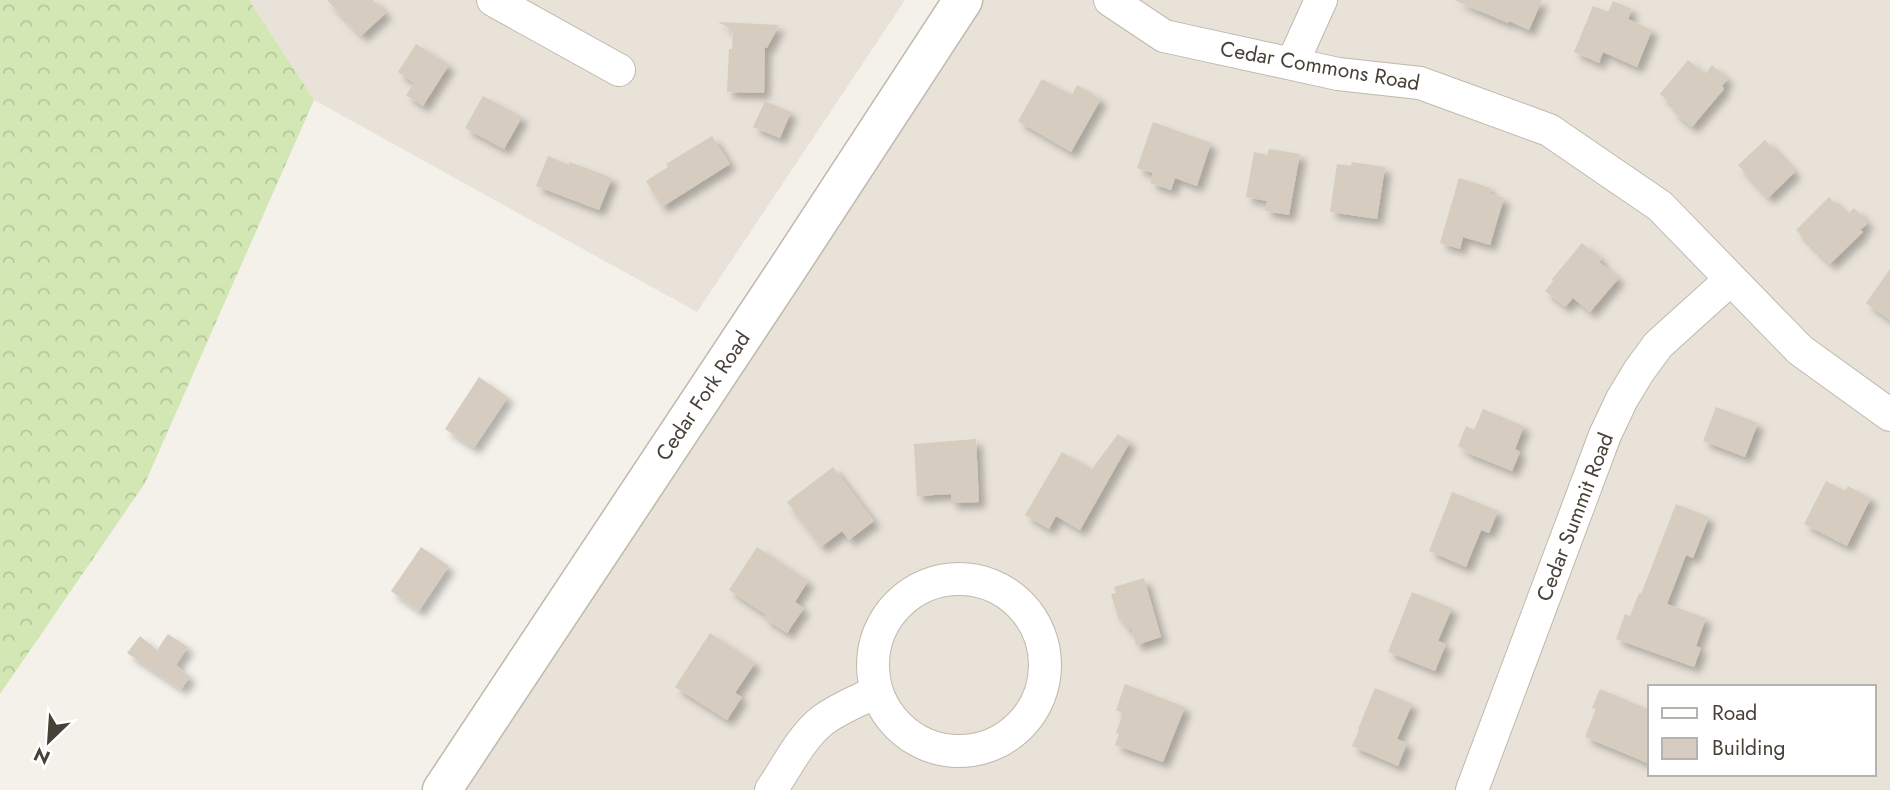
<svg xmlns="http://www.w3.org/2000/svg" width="1890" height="790" font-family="Jost,sans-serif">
  <defs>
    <pattern id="forest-crowns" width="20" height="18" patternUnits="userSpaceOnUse" patternTransform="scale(1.75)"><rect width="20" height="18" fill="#d2e7b3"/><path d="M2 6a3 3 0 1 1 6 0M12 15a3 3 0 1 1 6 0" fill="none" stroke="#b6c79b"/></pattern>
    <filter id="shadow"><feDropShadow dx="6" dy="6" stdDeviation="3.5" flood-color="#0004"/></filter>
  </defs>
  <rect width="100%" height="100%" fill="#f4f1ea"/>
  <path fill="#e8e2d8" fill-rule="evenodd" d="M 249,0 L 905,0 L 697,312 L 314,100 Z
    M 971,0 L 1890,0 L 1890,790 L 448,790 ZM 1650,687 L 1874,687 L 1874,774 L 1650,774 Z"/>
  <path fill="url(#forest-crowns)" d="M 0,0 L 249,0 L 314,100 L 145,483 L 0,694 Z"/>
  <path fill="#d6ccbf" filter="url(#shadow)" d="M 327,0 L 373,0 L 386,13 L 361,36 Z
    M 1454,0 L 1542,0 L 1529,30 L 1509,21 L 1508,23 Z
    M 1613,1 L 1632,9 L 1628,19 L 1652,30 L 1637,67 L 1603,52 L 1599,63 L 1574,52 L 1593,6 L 1608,12 Z
    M 718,22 L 779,25 L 767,48 L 765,47 L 764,93 L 727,92 L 729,49 L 732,49 L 733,30 Z
    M 416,44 L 449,65 L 423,106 L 406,95 L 414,83 L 398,72 Z
    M 1688,60 L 1705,74 L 1712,65 L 1728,79 L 1722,86 L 1724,89 L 1692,127 L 1672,111 L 1675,107 L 1660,94 Z
    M 1042,79 L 1072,95 L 1077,85 L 1101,99 L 1071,152 L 1018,121 Z
    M 483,96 L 522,117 L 504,149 L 465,128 Z
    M 765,101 L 791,112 L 780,138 L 753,127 Z
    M 1153,122 L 1211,143 L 1197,186 L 1175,178 L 1171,190 L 1150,183 L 1153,173 L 1137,168 Z
    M 712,136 L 730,164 L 662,207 L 646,181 L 668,167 L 666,164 Z
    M 1765,140 L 1795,172 L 1768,198 L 1738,165 Z
    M 1269,149 L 1300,154 L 1289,215 L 1265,211 L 1267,201 L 1246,197 L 1254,152 L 1267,155 Z
    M 548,156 L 569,165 L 570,162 L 612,178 L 599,210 L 536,186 Z
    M 1352,162 L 1385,167 L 1377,219 L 1330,212 L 1337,164 L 1351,166 Z
    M 1459,178 L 1491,188 L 1489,193 L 1504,198 L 1490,245 L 1463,237 L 1460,249 L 1440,243 Z
    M 1829,197 L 1847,215 L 1854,208 L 1868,223 L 1860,230 L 1863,232 L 1830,264 L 1796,230 Z
    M 1582,243 L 1602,259 L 1599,262 L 1619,278 L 1590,312 L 1573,298 L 1565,307 L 1545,291 L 1553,281 L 1552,279 Z
    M 1890,269 L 1890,320 L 1866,303 Z
    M 479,377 L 508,397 L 474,448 L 445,429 Z
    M 1716,407 L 1758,423 L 1745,457 L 1703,441 Z
    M 1483,409 L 1524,426 L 1515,449 L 1520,452 L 1512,471 L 1465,452 L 1466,450 L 1458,446 L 1466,426 L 1474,430 Z
    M 1118,434 L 1130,442 L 1080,530 L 1056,516 L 1049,529 L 1025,515 L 1062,452 L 1092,469 Z
    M 976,439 L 979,502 L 951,503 L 951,494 L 917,496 L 914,444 Z
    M 833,467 L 874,521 L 849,540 L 842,531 L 821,547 L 787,502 Z
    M 1826,481 L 1845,491 L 1848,486 L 1871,498 L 1847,546 L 1804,524 Z
    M 1452,492 L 1498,511 L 1489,533 L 1481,530 L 1466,567 L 1429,551 Z
    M 1676,504 L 1709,517 L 1693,558 L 1686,555 L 1667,604 L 1706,618 L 1696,646 L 1701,648 L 1694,667 L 1616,639 L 1625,614 L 1630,616 L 1639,593 L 1641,594 Z
    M 421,547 L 449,566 L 419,611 L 391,591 Z
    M 757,547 L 808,581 L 795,602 L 804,608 L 787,633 L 764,618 L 766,615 L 729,590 Z
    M 1144,578 L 1161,637 L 1136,645 L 1131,627 L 1126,629 L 1123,619 L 1119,620 L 1111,594 L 1116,593 L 1114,587 Z
    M 1412,592 L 1452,608 L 1438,641 L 1446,644 L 1435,671 L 1388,652 Z
    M 710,633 L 755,663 L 735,693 L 742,697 L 727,720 L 675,687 Z
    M 168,634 L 188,647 L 176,665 L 190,677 L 181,689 L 127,653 L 140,636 L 157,650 Z
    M 1125,684 L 1185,707 L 1163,762 L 1115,745 L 1119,734 L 1116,733 L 1123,713 L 1116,710 Z
    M 1375,688 L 1412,704 L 1397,739 L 1407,743 L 1398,766 L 1352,746 L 1359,730 L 1358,729 Z
    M 1600,689 L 1650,710 L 1650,764 L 1585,737 L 1596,709 L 1592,708 Z"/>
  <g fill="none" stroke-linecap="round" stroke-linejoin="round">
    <g stroke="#c0b8ac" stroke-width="34">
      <path id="minor" d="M 493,0 L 619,70
        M 1110,0 L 1164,36 L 1338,74 L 1420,83 L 1549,130 L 1660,206 L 1800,350 L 1890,415
        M 1292,64 L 1321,0
        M873 665a86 86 0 1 1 172 0a86 86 0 1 1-172 0Z
        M 771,790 C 787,767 801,737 823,720 C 839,708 858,701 876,692
        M 1472,790 L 1605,435 L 1622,399 L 1639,371 L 1658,345 L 1731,279"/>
    </g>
    <g stroke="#c0b8ac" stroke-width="41">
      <path id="tertiary" d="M 442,790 L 788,268 L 963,0"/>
    </g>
    <use href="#minor" stroke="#fff" stroke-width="32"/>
    <use href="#tertiary" stroke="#fff" stroke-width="38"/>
  </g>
  <g text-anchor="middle" stroke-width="7" stroke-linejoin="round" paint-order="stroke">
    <g font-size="21" fill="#484138" stroke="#fff">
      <text transform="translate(1320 66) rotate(10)" y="7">Cedar Commons Road</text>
      <text transform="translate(703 396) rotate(-56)" y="7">Cedar Fork Road</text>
      <text transform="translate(1575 517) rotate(-69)" y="7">Cedar Summit Road</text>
    </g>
  </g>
  <rect x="1648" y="685" width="228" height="91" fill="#ffffff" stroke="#b6b3af" stroke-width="2"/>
  <rect x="1662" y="708" width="35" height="10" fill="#ffffff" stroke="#b6b3af" stroke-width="2"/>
  <text x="1712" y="720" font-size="21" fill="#484138">Road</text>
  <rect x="1662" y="738" width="35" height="21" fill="#d6ccbf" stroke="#b6b3af" stroke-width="2"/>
  <text x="1712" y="755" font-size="21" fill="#484138">Building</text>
  <g transform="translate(49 741) rotate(205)" stroke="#ffffff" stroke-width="5" paint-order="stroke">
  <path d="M0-5L12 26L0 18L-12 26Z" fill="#484138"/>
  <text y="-10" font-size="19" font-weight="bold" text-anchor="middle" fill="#484138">N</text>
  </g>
</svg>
